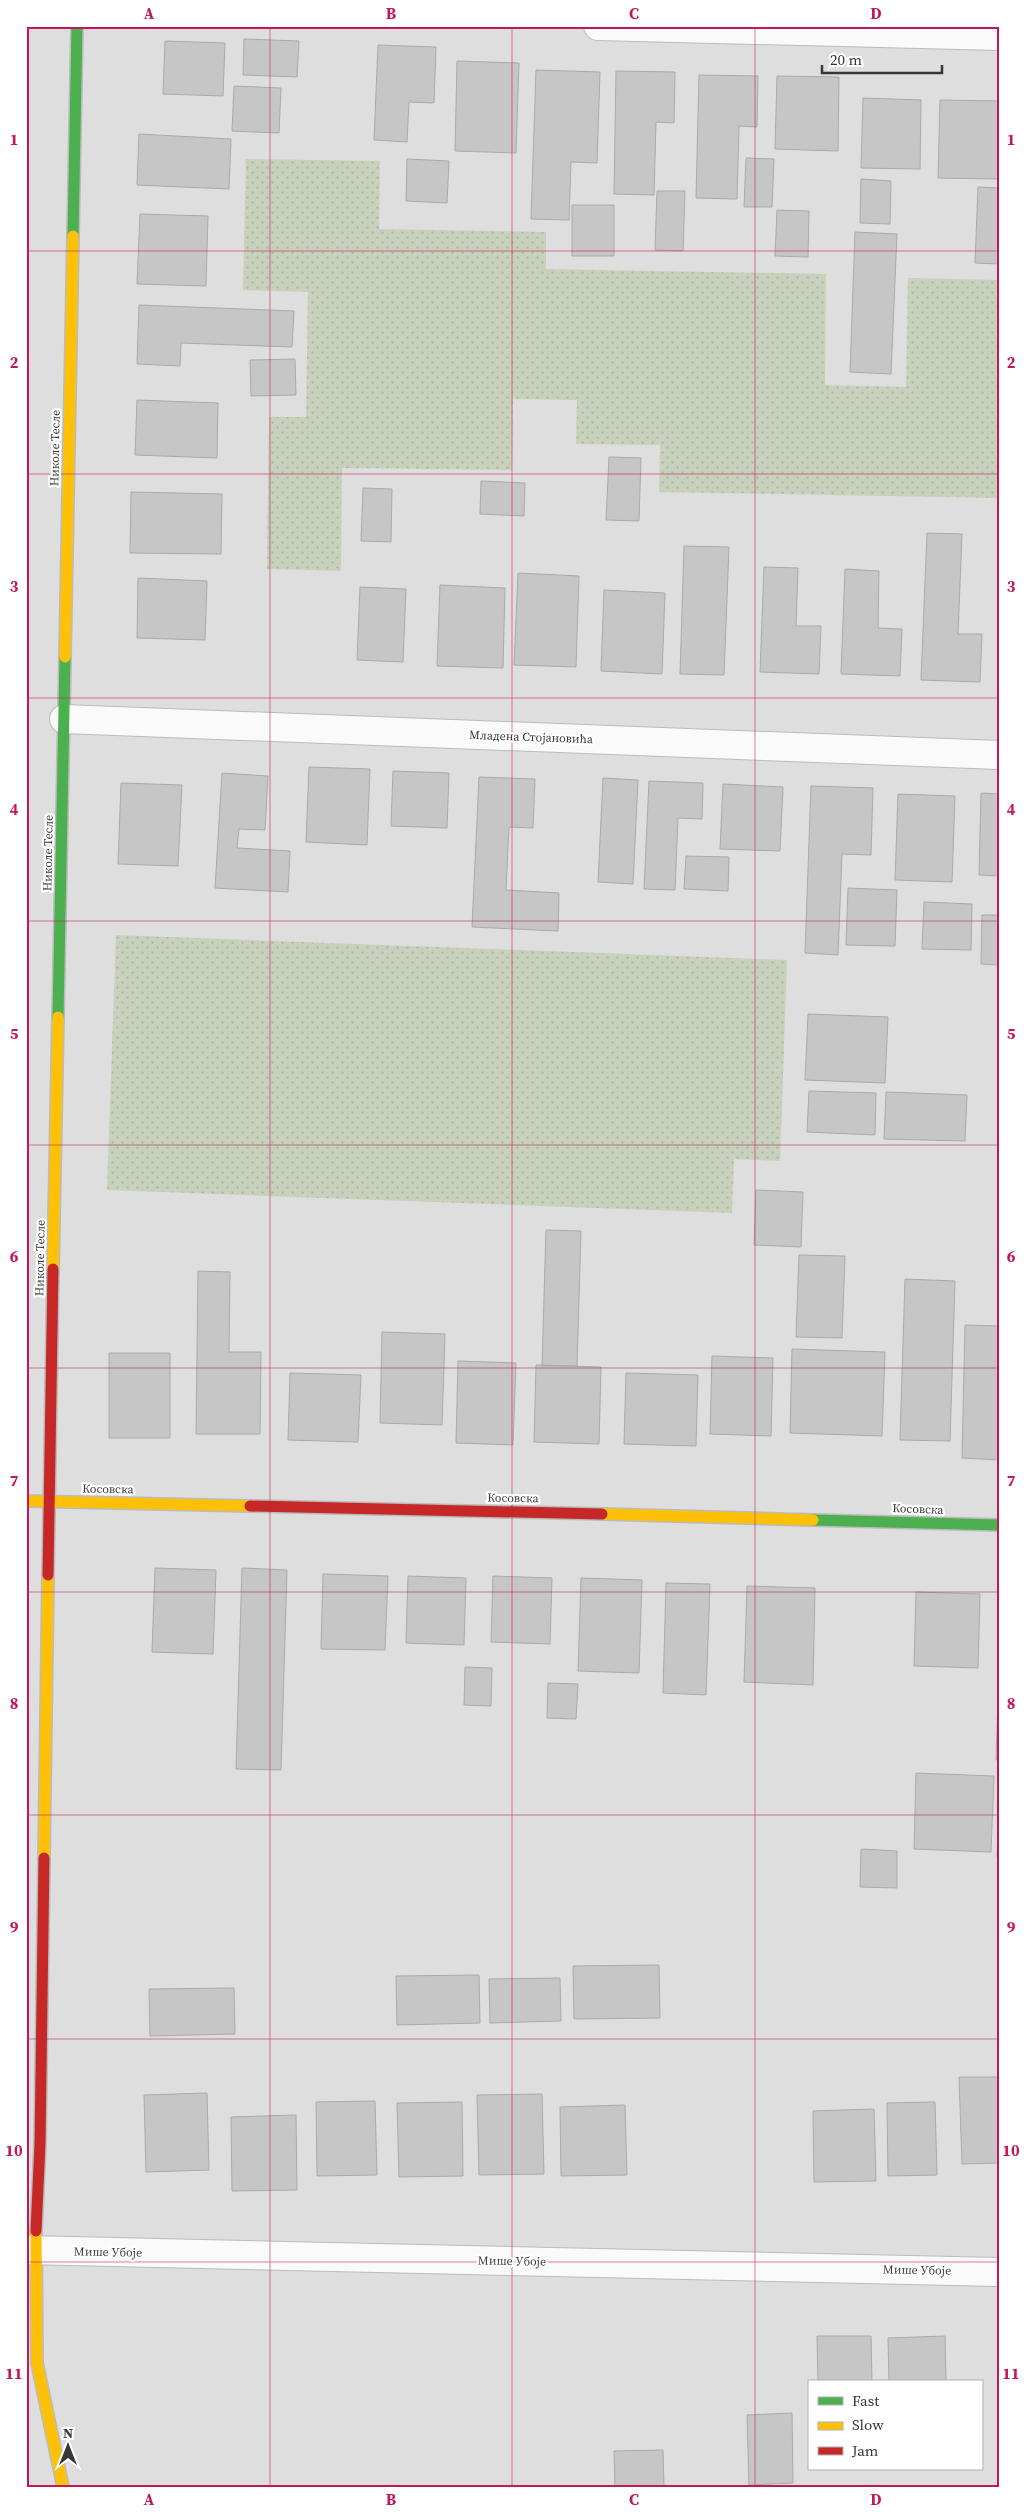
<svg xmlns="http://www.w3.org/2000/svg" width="1025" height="2513" font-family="'Source Serif 4',serif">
  <defs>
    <pattern id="park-dots" width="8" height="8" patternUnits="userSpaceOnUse" patternTransform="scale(1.25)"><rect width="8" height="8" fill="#c7d1bc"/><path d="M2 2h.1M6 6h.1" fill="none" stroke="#acb4a2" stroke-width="1.8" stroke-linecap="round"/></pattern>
  </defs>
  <rect width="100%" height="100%" fill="#dddedd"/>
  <path fill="url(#park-dots)" d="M 246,159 L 380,161 L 379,229 L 546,232 L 546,269 L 826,274 L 825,385 L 906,387 L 908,278 L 999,280 L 999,498 L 659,492 L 660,445 L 576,444 L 577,400 L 513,399 L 512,470 L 342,468 L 341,571 L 267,569 L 269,417 L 306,417 L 308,292 L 243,290 Z
    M 116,935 L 787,960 L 780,1161 L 734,1159 L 732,1213 L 107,1190 Z"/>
  <path fill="#c5c6c5" stroke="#aaaaa9" d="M 244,39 L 299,41 L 297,77 L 243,75 Z
    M 165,41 L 225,43 L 223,96 L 163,94 Z
    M 378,45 L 436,47 L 434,103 L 409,102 L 407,142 L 374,140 Z
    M 457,61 L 519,63 L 516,153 L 455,151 Z
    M 536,70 L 600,72 L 597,163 L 571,162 L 569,220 L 531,219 Z
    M 616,71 L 675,72 L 674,123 L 656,122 L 654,195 L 614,194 Z
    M 699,75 L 758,76 L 757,127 L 739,126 L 737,199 L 696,198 Z
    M 777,76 L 839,77 L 838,151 L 775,149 Z
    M 234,86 L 281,88 L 279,133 L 232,131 Z
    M 863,98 L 921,100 L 920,169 L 861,168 Z
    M 940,100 L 999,101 L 999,179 L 938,178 Z
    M 139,134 L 231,139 L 229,189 L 137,185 Z
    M 746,158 L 774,159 L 772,207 L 744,207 Z
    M 407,159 L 449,161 L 447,203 L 406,201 Z
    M 861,179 L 891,181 L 890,224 L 860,223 Z
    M 978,187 L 999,188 L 999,264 L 975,263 Z
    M 657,191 L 685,191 L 683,251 L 655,250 Z
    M 572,205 L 614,205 L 614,256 L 572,256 Z
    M 777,210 L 809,211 L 808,257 L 775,256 Z
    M 140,214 L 208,216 L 206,286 L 137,284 Z
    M 855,232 L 897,234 L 891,374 L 850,372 Z
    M 139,305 L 294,311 L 292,347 L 181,343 L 180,366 L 137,364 Z
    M 295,359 L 296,395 L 251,396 L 250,360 Z
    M 137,400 L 218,403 L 217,458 L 135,455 Z
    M 609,457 L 641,458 L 639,521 L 606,520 Z
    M 481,481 L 525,483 L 524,516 L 480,514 Z
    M 363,488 L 392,489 L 391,542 L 361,541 Z
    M 131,492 L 222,494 L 221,554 L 130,553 Z
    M 927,533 L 962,534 L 958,634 L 982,634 L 980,682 L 921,680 Z
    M 684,546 L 729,547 L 724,675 L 680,674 Z
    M 764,567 L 798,568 L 796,626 L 821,626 L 819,674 L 760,672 Z
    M 845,569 L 879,571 L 878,628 L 902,629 L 900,676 L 841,674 Z
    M 518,573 L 579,576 L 576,667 L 514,665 Z
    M 138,578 L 207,581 L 205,640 L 137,638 Z
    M 440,585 L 505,588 L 503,668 L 437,666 Z
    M 360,587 L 406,589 L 403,662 L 357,660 Z
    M 604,590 L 665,593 L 662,674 L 601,671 Z
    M 309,767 L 370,769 L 367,845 L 306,842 Z
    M 393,771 L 449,773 L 447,828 L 391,826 Z
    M 222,773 L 268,776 L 265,830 L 239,829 L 237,848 L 290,851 L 288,892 L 215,888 Z
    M 479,777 L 535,779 L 533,828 L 509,827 L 506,890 L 559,893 L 558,931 L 472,927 Z
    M 603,778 L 638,780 L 633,884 L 598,882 Z
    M 649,781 L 703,783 L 702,819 L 678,818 L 675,890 L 644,889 Z
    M 121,783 L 182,785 L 178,866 L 118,864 Z
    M 723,784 L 783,787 L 780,851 L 720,849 Z
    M 811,786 L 873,788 L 871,855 L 842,854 L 838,955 L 805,953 Z
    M 981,793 L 999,794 L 999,876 L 979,875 Z
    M 898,794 L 955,796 L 952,882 L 895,880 Z
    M 686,856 L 729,857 L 728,891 L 684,889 Z
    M 848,888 L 897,890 L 895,946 L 846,945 Z
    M 924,902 L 972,904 L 971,950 L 922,949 Z
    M 982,915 L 999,915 L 999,965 L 981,964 Z
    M 808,1014 L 888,1017 L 885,1083 L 805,1080 Z
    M 809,1091 L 876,1093 L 875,1135 L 807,1132 Z
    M 886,1092 L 967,1095 L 965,1141 L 884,1139 Z
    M 756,1190 L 803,1192 L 801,1247 L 754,1245 Z
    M 546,1230 L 581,1231 L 577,1366 L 542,1366 Z
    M 799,1255 L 845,1256 L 842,1338 L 796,1337 Z
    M 198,1271 L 230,1272 L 229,1352 L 261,1352 L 260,1434 L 196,1434 Z
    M 905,1279 L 955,1281 L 950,1441 L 900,1440 Z
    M 965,1325 L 999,1326 L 999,1460 L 962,1458 Z
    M 382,1332 L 445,1334 L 442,1425 L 380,1423 Z
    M 792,1349 L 885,1352 L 882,1436 L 790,1433 Z
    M 109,1353 L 170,1353 L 170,1438 L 109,1438 Z
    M 712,1356 L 773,1358 L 771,1436 L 710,1434 Z
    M 458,1361 L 516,1363 L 513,1445 L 456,1443 Z
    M 536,1365 L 601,1367 L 599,1444 L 534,1442 Z
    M 290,1373 L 361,1375 L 358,1442 L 288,1440 Z
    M 626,1373 L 698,1375 L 696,1446 L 624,1444 Z
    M 155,1568 L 216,1570 L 213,1654 L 152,1652 Z
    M 242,1568 L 287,1570 L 281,1770 L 236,1769 Z
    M 323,1574 L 388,1576 L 385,1650 L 321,1649 Z
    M 408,1576 L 466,1578 L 464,1645 L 406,1643 Z
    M 493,1576 L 552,1578 L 550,1644 L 491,1642 Z
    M 581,1578 L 642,1580 L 639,1673 L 578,1671 Z
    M 666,1583 L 710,1584 L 706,1695 L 663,1693 Z
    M 747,1586 L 815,1588 L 813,1685 L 744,1682 Z
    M 916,1592 L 980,1594 L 978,1668 L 914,1666 Z
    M 465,1667 L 492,1668 L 491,1706 L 464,1705 Z
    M 548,1683 L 578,1684 L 576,1719 L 547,1718 Z
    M 998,1697 L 999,1697 L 999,1760 L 996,1760 Z
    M 916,1773 L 994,1776 L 991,1852 L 914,1849 Z
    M 999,1800 L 999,1857 L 997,1857 Z
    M 861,1849 L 897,1851 L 897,1888 L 860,1887 Z
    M 659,1965 L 660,2018 L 574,2019 L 573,1966 Z
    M 479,1975 L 480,2023 L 397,2025 L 396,1976 Z
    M 560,1978 L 561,2021 L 490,2023 L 489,1979 Z
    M 234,1988 L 235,2034 L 150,2036 L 149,1989 Z
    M 959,2077 L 999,2077 L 999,2163 L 962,2164 Z
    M 207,2093 L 209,2170 L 146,2172 L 144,2095 Z
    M 542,2094 L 544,2174 L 479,2175 L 477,2095 Z
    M 375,2101 L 377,2175 L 317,2176 L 316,2102 Z
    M 462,2102 L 463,2176 L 399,2177 L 397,2103 Z
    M 935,2102 L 937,2175 L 888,2176 L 887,2103 Z
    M 625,2105 L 627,2175 L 561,2176 L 560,2107 Z
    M 874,2109 L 876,2181 L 814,2182 L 813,2111 Z
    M 296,2115 L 297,2190 L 232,2191 L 231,2117 Z
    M 817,2336 L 871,2336 L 872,2382 L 818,2382 Z
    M 945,2336 L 946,2382 L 889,2382 L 888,2338 Z
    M 792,2413 L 793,2483 L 749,2485 L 747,2415 Z
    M 663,2450 L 664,2487 L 615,2487 L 614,2451 Z"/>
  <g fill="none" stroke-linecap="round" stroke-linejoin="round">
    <g stroke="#bbbcba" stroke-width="30">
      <path id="street" d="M 598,26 L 999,36
        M 64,719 L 999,755
        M 26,2250 L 999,2272"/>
    </g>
    <g stroke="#bbbcba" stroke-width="14">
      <path id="fast" d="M 73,236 L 77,26
        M 58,1017 L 65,657
        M 813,1520 L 999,1525"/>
    </g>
    <g stroke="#bbbcba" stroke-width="14">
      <path id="slow" d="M 65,657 L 73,236
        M 53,1269 L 58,1017
        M 26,1501 L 250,1506
        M 602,1514 L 813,1520
        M 44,1858 L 48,1575
        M 36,2231 L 37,2363 L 63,2487"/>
    </g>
    <g stroke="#bbbcba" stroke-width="14">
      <path id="jam" d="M 250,1506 L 602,1514
        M 48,1575 L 53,1269
        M 36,2231 L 40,2144 L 44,1858"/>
    </g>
    <use href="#street" stroke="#fafafa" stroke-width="28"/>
    <use href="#fast" stroke="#4caf50" stroke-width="11"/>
    <use href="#slow" stroke="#ffc107" stroke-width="11"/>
    <use href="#jam" stroke="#c62828" stroke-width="11"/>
  </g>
  <path fill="none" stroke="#c2185b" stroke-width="1" stroke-opacity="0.55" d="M 270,26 L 270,2487M 512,26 L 512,2487M 755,26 L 755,2487M 26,251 L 999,251M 26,474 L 999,474M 26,698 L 999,698M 26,921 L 999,921M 26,1145 L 999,1145M 26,1368 L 999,1368M 26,1592 L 999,1592M 26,1815 L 999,1815M 26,2039 L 999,2039M 26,2262 L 999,2262"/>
  <g text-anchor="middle" stroke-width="4.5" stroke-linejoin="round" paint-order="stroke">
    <g font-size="12" fill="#373836" stroke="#fff">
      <text transform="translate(55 448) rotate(-89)" y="4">Николе Тесле</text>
      <text transform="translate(531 737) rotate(2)" y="4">Младена Стојановића</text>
      <text transform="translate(48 853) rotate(-89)" y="4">Николе Тесле</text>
      <text transform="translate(40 1258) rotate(-89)" y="4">Николе Тесле</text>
      <text transform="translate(108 1489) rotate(1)" y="4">Косовска</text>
      <text transform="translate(513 1498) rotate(1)" y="4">Косовска</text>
      <text transform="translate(918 1509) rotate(2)" y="4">Косовска</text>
      <text transform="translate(108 2252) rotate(1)" y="4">Мише Убоје</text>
      <text transform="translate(512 2261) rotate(1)" y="4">Мише Убоје</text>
      <text transform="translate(917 2270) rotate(1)" y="4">Мише Убоје</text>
    </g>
  </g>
  <rect width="1025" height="2513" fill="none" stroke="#ffffff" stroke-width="55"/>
  <rect x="808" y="2380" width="175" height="90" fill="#ffffff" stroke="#afafaf"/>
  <rect x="818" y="2397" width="25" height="8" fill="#4caf50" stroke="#afafaf"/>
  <text x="852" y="2406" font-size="15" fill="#373836">Fast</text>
  <rect x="818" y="2422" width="25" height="8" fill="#ffc107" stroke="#afafaf"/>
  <text x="852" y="2430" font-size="15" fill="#373836">Slow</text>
  <rect x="818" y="2447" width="25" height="8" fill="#c62828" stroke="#afafaf"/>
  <text x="852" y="2456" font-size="15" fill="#373836">Jam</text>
  <g transform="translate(68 2446)" stroke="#ffffff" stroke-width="4" paint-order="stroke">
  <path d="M0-4L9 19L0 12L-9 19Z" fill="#373836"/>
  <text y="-8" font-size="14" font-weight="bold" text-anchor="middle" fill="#373836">N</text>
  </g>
  <path d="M822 65v8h120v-8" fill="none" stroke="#373836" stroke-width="2.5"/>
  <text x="830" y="65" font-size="15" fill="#373836" stroke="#ffffff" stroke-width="4" paint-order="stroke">20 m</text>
  <rect x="28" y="28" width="970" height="2458" fill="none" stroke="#c2185b" stroke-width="2"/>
  <g font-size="16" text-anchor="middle" font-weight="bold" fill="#c2185b">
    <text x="149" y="19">A</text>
    <text x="391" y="19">B</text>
    <text x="634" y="19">C</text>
    <text x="876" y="19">D</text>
    <text x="14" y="145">1</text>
    <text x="1011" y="145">1</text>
    <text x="14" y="368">2</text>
    <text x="1011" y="368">2</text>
    <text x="14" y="592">3</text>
    <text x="1011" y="592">3</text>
    <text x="14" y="815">4</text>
    <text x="1011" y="815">4</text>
    <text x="14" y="1039">5</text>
    <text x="1011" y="1039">5</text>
    <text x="14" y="1262">6</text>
    <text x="1011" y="1262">6</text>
    <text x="14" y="1486">7</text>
    <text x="1011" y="1486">7</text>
    <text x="14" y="1709">8</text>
    <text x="1011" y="1709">8</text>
    <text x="14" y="1933">9</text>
    <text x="1011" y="1933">9</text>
    <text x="14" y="2156">10</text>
    <text x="1011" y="2156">10</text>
    <text x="14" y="2379">11</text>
    <text x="1011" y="2379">11</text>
    <text x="149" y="2505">A</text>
    <text x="391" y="2505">B</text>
    <text x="634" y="2505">C</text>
    <text x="876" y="2505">D</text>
  </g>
</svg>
